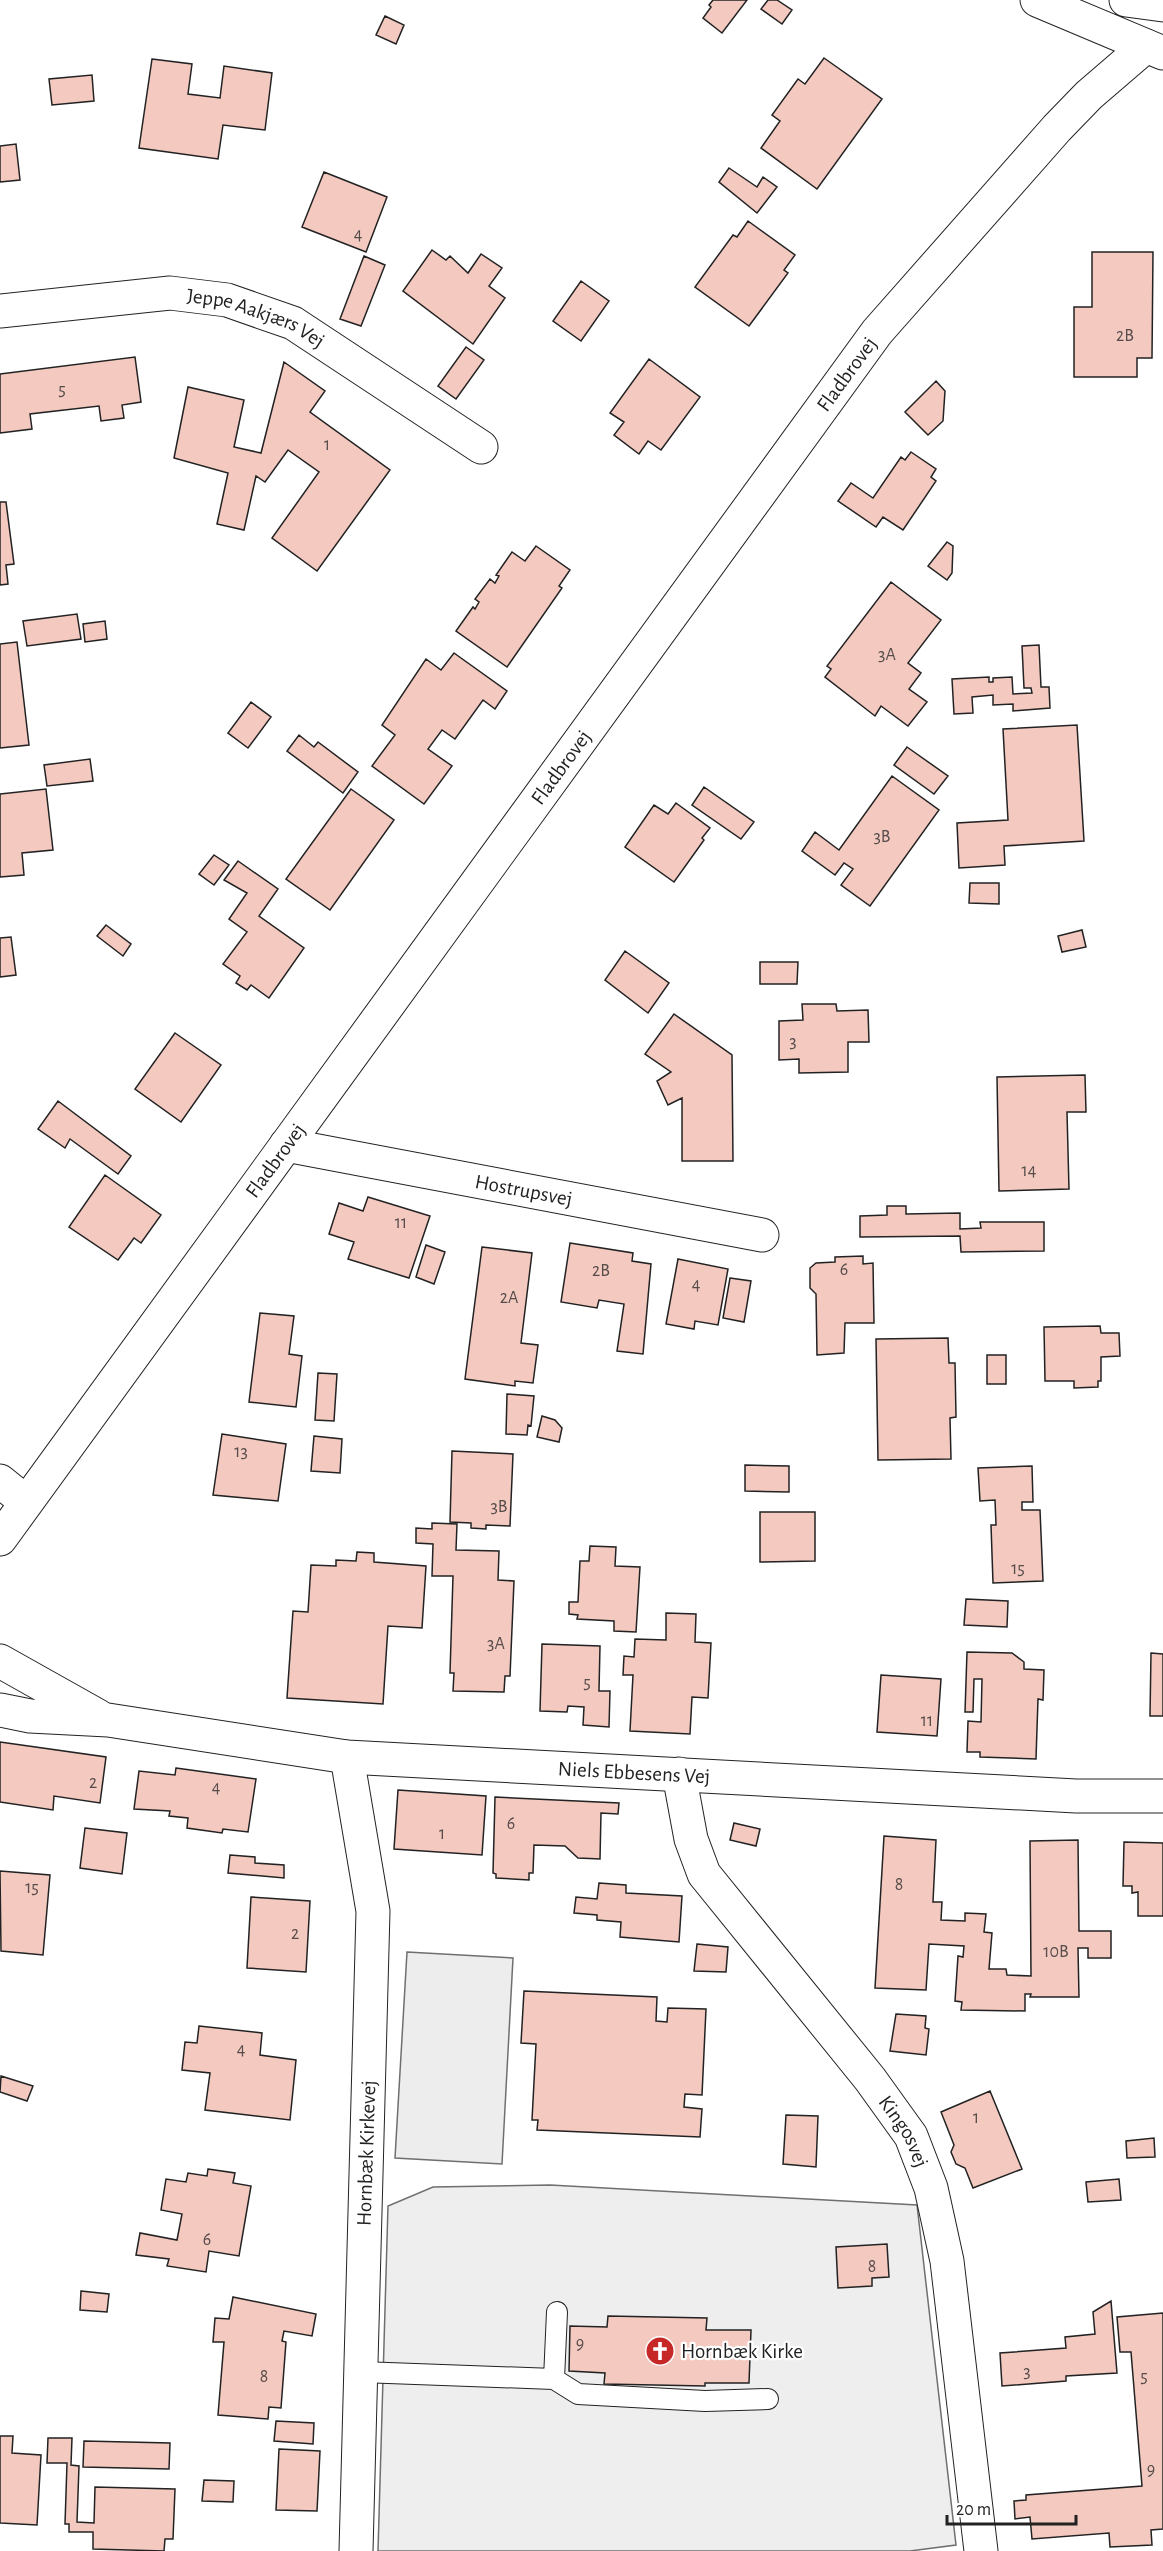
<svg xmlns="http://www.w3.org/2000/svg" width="1163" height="2551" font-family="'Alegreya Sans',sans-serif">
  <rect width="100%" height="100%" fill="#fff"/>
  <path fill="#eee" stroke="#6f6f6f" stroke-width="1.5" d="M 550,2185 L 917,2205 L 956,2545 L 910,2551 L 378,2551 L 388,2206 L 433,2187 Z"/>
  <path fill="#ededed" stroke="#6f6f6f" stroke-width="1.5" d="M 407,1952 L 513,1958 L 502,2164 L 395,2158 Z"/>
  <path fill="#f3c9c0" stroke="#222" stroke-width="1.5" d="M 713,0 L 747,0 L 722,33 L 703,18 L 711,7 L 709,5 Z
    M 768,0 L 777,0 L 792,10 L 782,24 L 761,9 Z
    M 385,16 L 404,25 L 396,44 L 376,35 Z
    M 824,58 L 882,99 L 817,189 L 761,148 L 780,121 L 772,115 L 798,79 L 805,84 Z
    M 152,59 L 192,64 L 188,94 L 220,98 L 224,66 L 272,73 L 265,130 L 223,125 L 218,159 L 139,148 Z
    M 92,75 L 94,101 L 52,105 L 49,79 Z
    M 16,144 L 20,180 L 0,182 L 0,146 Z
    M 729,168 L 757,187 L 763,177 L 777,187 L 757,213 L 719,182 Z
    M 324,172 L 387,197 L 366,252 L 302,227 Z
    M 748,221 L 795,255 L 784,270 L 788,273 L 749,326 L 695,287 L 733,235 L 737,237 Z
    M 432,250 L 446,260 L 450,256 L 468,273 L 481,254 L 502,268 L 489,286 L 505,298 L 473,344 L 403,291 Z
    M 1092,252 L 1153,252 L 1152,358 L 1137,358 L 1137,377 L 1074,377 L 1074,307 L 1092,307 Z
    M 364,256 L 385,265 L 361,326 L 340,319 Z
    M 581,281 L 609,301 L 581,341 L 553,321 Z
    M 466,347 L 484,360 L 456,399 L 438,386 Z
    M 135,357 L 141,402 L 122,405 L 124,418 L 101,421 L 99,406 L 30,414 L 32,429 L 0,433 L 0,374 Z
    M 649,359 L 700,397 L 661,450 L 648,441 L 639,454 L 614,435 L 624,422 L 610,413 Z
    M 284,362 L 325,391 L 310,412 L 390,470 L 317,571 L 272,538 L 319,472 L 288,450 L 265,482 L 256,476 L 244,530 L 217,524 L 228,473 L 174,458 L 188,387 L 244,400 L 234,447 L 261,453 Z
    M 936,381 L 945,391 L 943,421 L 928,435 L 905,412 Z
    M 911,452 L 936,469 L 931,477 L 936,481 L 903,530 L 883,517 L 876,527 L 838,501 L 851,483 L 873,498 L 901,457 L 905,460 Z
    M 0,502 L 6,502 L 14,564 L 6,565 L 8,584 L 0,585 Z
    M 947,542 L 953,546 L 952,573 L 947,580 L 928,566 Z
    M 536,546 L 570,570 L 559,586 L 562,588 L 507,667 L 456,631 L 473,607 L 475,609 L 479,602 L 475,599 L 490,579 L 495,583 L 499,576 L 496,575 L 512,552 L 525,561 Z
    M 891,582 L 941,620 L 908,663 L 921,673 L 909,689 L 927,702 L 908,726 L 881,706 L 875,716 L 825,677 L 831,669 L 827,666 Z
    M 77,614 L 81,639 L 27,646 L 23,621 Z
    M 105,621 L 107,639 L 85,642 L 83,624 Z
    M 17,642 L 29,745 L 0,748 L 0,644 Z
    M 1039,645 L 1041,687 L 1049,687 L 1050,708 L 1013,711 L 1013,704 L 993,705 L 993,695 L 972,697 L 973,713 L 954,714 L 952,679 L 989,677 L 989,682 L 993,682 L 993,678 L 1012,677 L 1013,694 L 1032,693 L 1031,688 L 1024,688 L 1022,646 Z
    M 454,653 L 507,691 L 495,709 L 483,700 L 455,739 L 442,730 L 428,749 L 452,766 L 424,804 L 372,766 L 395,735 L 382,725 L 426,659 L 441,670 Z
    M 251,702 L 271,717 L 248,748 L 228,733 Z
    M 1077,725 L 1084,841 L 1004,846 L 1005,865 L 959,868 L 957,823 L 1008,820 L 1003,729 Z
    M 299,735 L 314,747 L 318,742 L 358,772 L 343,793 L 287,751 Z
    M 907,747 L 948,776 L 934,794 L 894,765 Z
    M 90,759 L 93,781 L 47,786 L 44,765 Z
    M 892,776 L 939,810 L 870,906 L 841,885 L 853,869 L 844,863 L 835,875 L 802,851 L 815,832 L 839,850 Z
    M 704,787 L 754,822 L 741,839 L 692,805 Z
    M 46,789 L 53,850 L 22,853 L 24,875 L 0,877 L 0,794 Z
    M 351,789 L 394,820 L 330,910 L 286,879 Z
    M 676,803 L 710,828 L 702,838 L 704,840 L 674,882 L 625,847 L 654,805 L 668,814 Z
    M 214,855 L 229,865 L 214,885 L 199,874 Z
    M 238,861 L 278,889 L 259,916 L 304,948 L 269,998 L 251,985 L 247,990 L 236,983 L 240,976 L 223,964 L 247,932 L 229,919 L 247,893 L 224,880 Z
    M 970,883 L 999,883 L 999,904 L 969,903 Z
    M 106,925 L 131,944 L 123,956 L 97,936 Z
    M 1082,930 L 1086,947 L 1062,952 L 1058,936 Z
    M 11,937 L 16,975 L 0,977 L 0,938 Z
    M 625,951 L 669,983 L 648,1013 L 605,980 Z
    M 760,962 L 798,962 L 797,984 L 760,984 Z
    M 802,1004 L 836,1004 L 837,1011 L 868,1010 L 869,1042 L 848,1042 L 848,1072 L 799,1073 L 799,1059 L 779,1060 L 779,1021 L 803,1020 Z
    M 674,1014 L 732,1055 L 733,1161 L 682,1161 L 682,1098 L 668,1105 L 657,1081 L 671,1072 L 645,1054 Z
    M 175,1033 L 221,1065 L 181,1122 L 135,1089 Z
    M 1085,1075 L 1086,1112 L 1067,1112 L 1069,1189 L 999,1191 L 997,1077 Z
    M 58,1101 L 131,1156 L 118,1174 L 70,1139 L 65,1148 L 38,1129 Z
    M 105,1175 L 161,1215 L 141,1243 L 134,1238 L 118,1260 L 69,1227 Z
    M 368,1197 L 430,1216 L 409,1278 L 348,1259 L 354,1242 L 329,1234 L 339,1203 L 363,1211 Z
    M 887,1206 L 906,1206 L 906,1214 L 960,1213 L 960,1229 L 981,1228 L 980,1222 L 1044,1222 L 1044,1251 L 961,1252 L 960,1236 L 860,1237 L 860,1216 L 887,1215 Z
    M 570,1243 L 633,1253 L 632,1261 L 651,1264 L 643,1354 L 617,1351 L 624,1304 L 599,1300 L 597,1308 L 561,1302 Z
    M 426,1245 L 445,1252 L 434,1284 L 416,1277 Z
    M 482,1247 L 532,1253 L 521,1343 L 538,1345 L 533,1383 L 515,1381 L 515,1386 L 465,1379 Z
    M 863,1256 L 863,1264 L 873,1263 L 874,1323 L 845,1323 L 844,1353 L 817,1355 L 816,1294 L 810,1288 L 810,1268 L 816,1263 L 835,1262 L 835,1257 Z
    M 678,1259 L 728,1269 L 718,1325 L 695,1321 L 694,1329 L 666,1324 Z
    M 730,1278 L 751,1281 L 744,1322 L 723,1318 Z
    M 260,1313 L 294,1316 L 289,1354 L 302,1356 L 296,1407 L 249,1402 Z
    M 1100,1326 L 1101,1333 L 1119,1333 L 1120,1356 L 1101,1357 L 1101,1381 L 1098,1381 L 1098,1387 L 1074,1388 L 1074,1381 L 1045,1381 L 1044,1327 Z
    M 948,1338 L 949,1363 L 955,1363 L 956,1417 L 950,1418 L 951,1459 L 878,1460 L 876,1339 Z
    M 987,1355 L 1006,1355 L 1006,1384 L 987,1384 Z
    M 318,1373 L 337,1374 L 334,1421 L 315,1420 Z
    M 507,1394 L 534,1396 L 531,1426 L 528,1425 L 527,1435 L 506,1434 Z
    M 542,1416 L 555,1420 L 562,1428 L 559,1442 L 537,1437 Z
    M 222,1434 L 286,1444 L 278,1501 L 213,1495 Z
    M 314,1436 L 342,1439 L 340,1473 L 311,1471 Z
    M 452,1451 L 513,1454 L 510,1526 L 486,1525 L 486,1529 L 471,1528 L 471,1523 L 450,1522 Z
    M 745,1465 L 789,1466 L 789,1492 L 745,1491 Z
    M 1032,1466 L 1033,1502 L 1022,1502 L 1022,1510 L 1040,1510 L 1043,1581 L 993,1583 L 991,1525 L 996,1525 L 995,1500 L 980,1501 L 978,1468 Z
    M 760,1512 L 815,1512 L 815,1561 L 760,1562 Z
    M 432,1523 L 457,1524 L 456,1550 L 499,1551 L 498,1580 L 514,1581 L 510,1676 L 505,1676 L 504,1692 L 453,1691 L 454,1673 L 450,1673 L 453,1576 L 432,1576 L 433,1544 L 416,1543 L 416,1528 L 432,1529 Z
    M 590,1546 L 616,1547 L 615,1566 L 640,1567 L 636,1632 L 614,1631 L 614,1621 L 577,1619 L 578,1615 L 569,1614 L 569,1602 L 578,1602 L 580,1561 L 589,1561 Z
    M 357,1552 L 374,1553 L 374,1562 L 426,1566 L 422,1628 L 388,1626 L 383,1704 L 287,1698 L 293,1611 L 308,1612 L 311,1565 L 336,1566 L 336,1560 L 356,1561 Z
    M 966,1599 L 1008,1601 L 1007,1627 L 964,1625 Z
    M 666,1613 L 696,1614 L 695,1642 L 711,1643 L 708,1698 L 692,1697 L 690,1734 L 630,1731 L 633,1675 L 623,1675 L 624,1656 L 634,1657 L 635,1639 L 666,1640 Z
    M 542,1644 L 600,1646 L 599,1691 L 610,1691 L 609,1727 L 583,1725 L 584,1707 L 568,1706 L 567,1712 L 540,1711 Z
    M 967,1652 L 1012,1653 L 1024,1662 L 1024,1669 L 1044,1670 L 1043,1700 L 1038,1699 L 1036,1759 L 980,1757 L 980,1752 L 967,1752 L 968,1721 L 981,1722 L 982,1679 L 974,1679 L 973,1712 L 965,1712 Z
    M 1151,1653 L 1163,1654 L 1163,1716 L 1150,1716 Z
    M 881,1675 L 941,1679 L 937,1736 L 877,1732 Z
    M 0,1742 L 106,1757 L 100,1803 L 54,1796 L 53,1810 L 0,1802 Z
    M 176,1768 L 256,1779 L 248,1832 L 223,1829 L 222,1833 L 187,1828 L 188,1818 L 169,1816 L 170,1811 L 134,1809 L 139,1771 L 175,1775 Z
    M 398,1790 L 486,1796 L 482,1855 L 394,1849 Z
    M 495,1797 L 619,1803 L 618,1814 L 601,1813 L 600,1859 L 578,1858 L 565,1846 L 534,1845 L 533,1873 L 529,1873 L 529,1880 L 496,1878 L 496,1874 L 493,1873 Z
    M 734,1823 L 760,1829 L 756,1846 L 730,1840 Z
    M 85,1828 L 127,1833 L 122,1874 L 80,1868 Z
    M 884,1836 L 936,1840 L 933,1902 L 942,1902 L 941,1920 L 965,1921 L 965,1913 L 986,1914 L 984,1932 L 992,1933 L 989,1969 L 1006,1969 L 1007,1975 L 1031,1976 L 1030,1841 L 1078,1840 L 1079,1931 L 1111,1931 L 1111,1958 L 1088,1958 L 1088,1948 L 1078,1948 L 1079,1997 L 1030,1997 L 1031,1994 L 1025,1994 L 1025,2011 L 961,2010 L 962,2002 L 955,2001 L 958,1956 L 963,1957 L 964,1946 L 929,1944 L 926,1990 L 875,1988 Z
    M 1124,1842 L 1163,1843 L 1163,1916 L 1138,1916 L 1138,1892 L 1132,1893 L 1132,1886 L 1123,1886 Z
    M 230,1855 L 255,1857 L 255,1863 L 284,1865 L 284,1878 L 228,1873 Z
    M 0,1871 L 50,1875 L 43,1955 L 1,1951 Z
    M 599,1883 L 626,1885 L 626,1893 L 682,1896 L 679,1942 L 620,1937 L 621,1922 L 597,1920 L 597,1915 L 574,1913 L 576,1897 L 597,1899 Z
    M 251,1897 L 310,1901 L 306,1972 L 247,1968 Z
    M 697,1944 L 728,1947 L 726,1972 L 694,1971 Z
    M 524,1991 L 657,1997 L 656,2021 L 667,2022 L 668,2008 L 706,2009 L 702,2095 L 685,2094 L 684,2107 L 702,2109 L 700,2137 L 537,2130 L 538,2120 L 532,2120 L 536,2044 L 521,2043 Z
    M 896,2014 L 926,2016 L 925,2028 L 929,2029 L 926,2055 L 890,2051 Z
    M 199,2026 L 262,2033 L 260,2055 L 296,2060 L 290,2120 L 205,2110 L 210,2073 L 182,2070 L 185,2042 L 197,2043 Z
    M 1,2076 L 33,2086 L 27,2101 L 0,2092 Z
    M 990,2091 L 1022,2169 L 973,2188 L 965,2168 L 956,2164 L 951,2152 L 954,2145 L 941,2112 Z
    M 786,2115 L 818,2116 L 816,2167 L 783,2164 Z
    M 1154,2138 L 1155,2157 L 1127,2158 L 1126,2141 Z
    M 208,2169 L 235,2173 L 233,2183 L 251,2186 L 239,2256 L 209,2251 L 206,2272 L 167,2266 L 169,2259 L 136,2255 L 140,2233 L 177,2240 L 182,2214 L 161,2210 L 166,2179 L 186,2182 L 188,2173 L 207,2176 Z
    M 1119,2179 L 1121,2200 L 1088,2202 L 1086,2182 Z
    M 887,2244 L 889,2277 L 872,2278 L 872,2286 L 838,2288 L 836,2247 Z
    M 81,2291 L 109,2294 L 107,2312 L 80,2310 Z
    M 233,2297 L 316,2314 L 312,2336 L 284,2331 L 282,2341 L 286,2342 L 281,2408 L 269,2407 L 268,2419 L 218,2415 L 224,2342 L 213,2342 L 215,2318 L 229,2319 Z
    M 1111,2301 L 1117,2373 L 1066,2376 L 1066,2381 L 1002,2386 L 1000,2353 L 1066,2348 L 1065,2337 L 1095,2334 L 1093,2312 Z
    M 1163,2313 L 1163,2529 L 1151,2530 L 1152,2545 L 1110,2547 L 1109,2533 L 1032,2539 L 1030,2517 L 1015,2519 L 1014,2501 L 1026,2500 L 1026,2495 L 1142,2486 L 1131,2352 L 1120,2352 L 1117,2317 Z
    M 608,2316 L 707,2318 L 706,2330 L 751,2330 L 749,2383 L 705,2383 L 705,2386 L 604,2384 L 605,2373 L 569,2371 L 570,2326 L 607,2327 Z
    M 276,2421 L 314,2423 L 313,2444 L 274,2441 Z
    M 0,2436 L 13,2436 L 12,2453 L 41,2455 L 37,2525 L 0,2523 Z
    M 48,2438 L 72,2438 L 71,2465 L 79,2466 L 77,2522 L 94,2523 L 95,2487 L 175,2489 L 173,2539 L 165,2539 L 164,2551 L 93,2549 L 93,2532 L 69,2532 L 69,2524 L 65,2524 L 67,2463 L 47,2463 Z
    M 84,2441 L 170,2443 L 169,2469 L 83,2467 Z
    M 279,2449 L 320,2451 L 317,2511 L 276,2510 Z
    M 204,2480 L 234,2481 L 233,2502 L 202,2501 Z"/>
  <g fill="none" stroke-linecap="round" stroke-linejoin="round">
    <g stroke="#222" stroke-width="22">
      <path id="service" d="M 361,2372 L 554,2379 L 557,2312
        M 554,2379 L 578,2394 L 705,2401 L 768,2399"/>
    </g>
    <g stroke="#222" stroke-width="35">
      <g id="minor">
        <path id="s1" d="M 0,311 L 170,293 L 227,300 L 293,323 L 481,447"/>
        <path id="s2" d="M 286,1145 L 762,1235"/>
        <path d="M 0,1481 L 26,1502"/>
        <path d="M 0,1661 L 98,1716"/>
        <path id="s3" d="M 0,1710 L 30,1716 L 108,1720 L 347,1757 L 1076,1796 L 1163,1796"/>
        <path d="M 347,1757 L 373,1911 L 356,2551"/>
        <path id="s4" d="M 679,1774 L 691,1839 L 704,1874 L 870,2079 L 911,2136 L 931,2188 L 947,2261 L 981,2551"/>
      </g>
    </g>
    <g stroke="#222" stroke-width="35">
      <path id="tertiary" d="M 1037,0 L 1163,53
        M 1126,0 L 1163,5"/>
    </g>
    <g stroke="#222" stroke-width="35">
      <g id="secondary">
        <path id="s5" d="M 0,1539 L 877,332 L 1057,128 L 1089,95 L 1146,46"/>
      </g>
    </g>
    <use href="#service" stroke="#fff" stroke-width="20"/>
    <use href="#minor" stroke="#fff" stroke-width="33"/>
    <use href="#tertiary" stroke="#fff" stroke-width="33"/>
    <use href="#secondary" stroke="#fff" stroke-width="33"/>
  </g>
  <defs>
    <g id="church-disc" transform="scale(1.5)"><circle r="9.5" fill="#c62828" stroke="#fff"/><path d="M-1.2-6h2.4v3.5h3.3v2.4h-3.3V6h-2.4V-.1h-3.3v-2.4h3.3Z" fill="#fff"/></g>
  </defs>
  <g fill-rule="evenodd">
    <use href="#church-disc" x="660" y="2351"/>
  </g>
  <g text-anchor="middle" stroke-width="4.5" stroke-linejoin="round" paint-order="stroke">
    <g font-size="18" fill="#564c4a">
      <text x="358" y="240">4</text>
      <text x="1125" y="341">2B</text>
      <text x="62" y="395">5</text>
      <text x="327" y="450">1</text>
      <text x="887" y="660">3A</text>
      <text x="882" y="842">3B</text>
      <text x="793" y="1047">3</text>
      <text x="1029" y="1176">14</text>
      <text x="401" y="1228">11</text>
      <text x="844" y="1275">6</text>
      <text x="601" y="1276">2B</text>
      <text x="696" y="1290">4</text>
      <text x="509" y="1303">2A</text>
      <text x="241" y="1457">13</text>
      <text x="499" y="1512">3B</text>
      <text x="1018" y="1574">15</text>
      <text x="496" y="1649">3A</text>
      <text x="587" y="1688">5</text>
      <text x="927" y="1726">11</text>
      <text x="93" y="1788">2</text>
      <text x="216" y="1793">4</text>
      <text x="511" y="1829">6</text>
      <text x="442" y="1839">1</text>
      <text x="899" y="1890">8</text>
      <text x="32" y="1893">15</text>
      <text x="295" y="1939">2</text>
      <text x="1056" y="1957">10B</text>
      <text x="241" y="2055">4</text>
      <text x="976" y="2123">1</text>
      <text x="207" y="2245">6</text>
      <text x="872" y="2272">8</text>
      <text x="580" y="2349">9</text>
      <text x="1027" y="2377">3</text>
      <text x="264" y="2382">8</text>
      <text x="1144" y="2382">5</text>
      <text x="1151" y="2475">9</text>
    </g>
    <g font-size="21" fill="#222" stroke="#fff">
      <text dy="7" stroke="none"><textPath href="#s1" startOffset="261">Jeppe Aakjærs Vej</textPath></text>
      <text dy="7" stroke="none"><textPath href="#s5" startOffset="1440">Fladbrovej</textPath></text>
      <text dy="7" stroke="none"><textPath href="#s5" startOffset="954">Fladbrovej</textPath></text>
      <text dy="7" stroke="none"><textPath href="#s5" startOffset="468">Fladbrovej</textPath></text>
      <text dy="7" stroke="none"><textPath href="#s2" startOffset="242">Hostrupsvej</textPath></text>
      <text dy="7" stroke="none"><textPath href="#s3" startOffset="638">Niels Ebbesens Vej</textPath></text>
      <text dy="7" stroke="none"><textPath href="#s4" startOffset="430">Kingosvej</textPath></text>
      <text transform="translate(366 2153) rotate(-88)" y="7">Hornbæk Kirkevej</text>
    </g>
    <g font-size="21" fill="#222" stroke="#fff" text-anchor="start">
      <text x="681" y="2358">Hornbæk Kirke</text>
    </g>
  </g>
  <path d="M947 2515v9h129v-9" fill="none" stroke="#222222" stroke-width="3"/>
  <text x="956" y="2515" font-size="18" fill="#222222" stroke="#ffffff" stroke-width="4.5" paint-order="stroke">20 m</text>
</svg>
